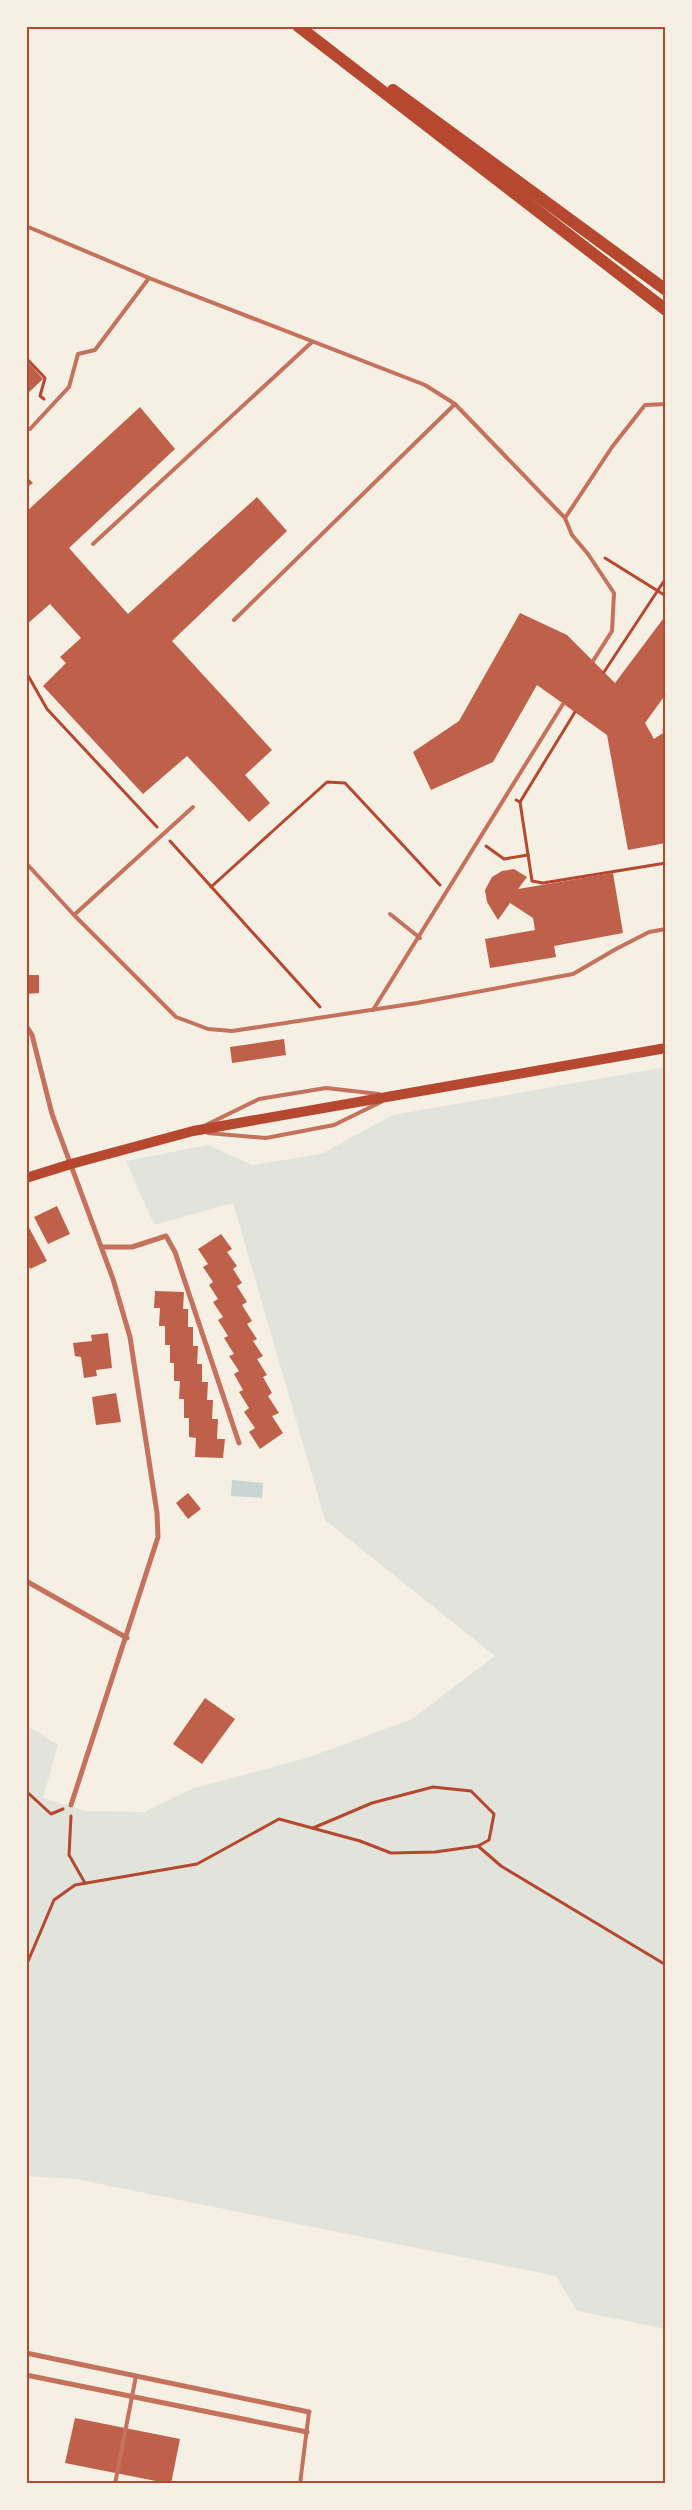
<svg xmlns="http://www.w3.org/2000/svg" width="692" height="2510" font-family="Inter,sans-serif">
  <rect width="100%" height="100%" fill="#f6efe4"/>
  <polygon fill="#e2e4dc" points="666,1067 666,2329 577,2311 556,2276 76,2179 26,2176 26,1725 58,1745 43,1798 86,1811 144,1812 194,1788 307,1758 412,1719 495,1656 325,1520 233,1203 154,1225 126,1161 208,1145 252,1165 321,1154 393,1115"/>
  <polygon fill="#c9d6d2" points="232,1480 263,1483 262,1498 231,1496"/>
  <g fill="#bf614a">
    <polygon points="26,360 43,379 26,395"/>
    <polygon points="140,407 175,449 69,548 128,614 257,497 287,531 172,641 272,750 245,775 270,803 249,822 187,756 143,794 43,686 66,663 60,657 81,638 50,604 26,625 26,512"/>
    <polygon points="26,476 33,483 26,488"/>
    <polygon points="520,613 567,635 615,683 666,615 666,694 645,723 654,739 666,731 666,843 628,850 607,735 537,685 493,762 431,790 413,752 459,721"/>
    <polygon points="514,869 527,877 518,889 613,873 623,933 554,946 556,957 490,968 485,939 535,930 533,918 510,903 498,920 487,902 485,890 492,877 502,871"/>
    <polygon points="26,975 39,975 39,993 26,994"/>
    <polygon points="284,1039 286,1055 232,1063 230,1047"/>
    <polygon points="57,1206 70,1234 48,1244 34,1217"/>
    <polygon points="26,1222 47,1261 30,1269 26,1261"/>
    <polygon points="221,1234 232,1249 227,1252 237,1266 233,1269 242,1283 237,1286 247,1302 242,1305 252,1321 247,1324 257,1339 253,1341 263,1356 257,1359 267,1375 263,1377 272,1393 268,1396 279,1413 272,1416 283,1433 260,1449 249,1432 255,1428 244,1412 249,1408 239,1392 243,1390 234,1374 239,1371 229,1356 234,1354 224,1338 228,1336 218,1320 223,1317 213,1302 218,1299 209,1285 213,1282 203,1267 208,1264 198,1249"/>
    <polygon points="155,1291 184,1292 183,1309 188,1309 188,1327 193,1327 193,1346 198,1346 197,1364 202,1364 202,1382 208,1382 207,1400 213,1400 212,1419 218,1419 217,1439 225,1439 223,1458 195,1457 196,1438 189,1437 189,1418 184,1418 184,1399 179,1399 180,1381 174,1381 174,1363 170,1363 170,1345 165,1345 165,1326 159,1326 160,1308 154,1308"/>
    <polygon points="108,1333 112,1368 96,1370 97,1376 84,1378 81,1357 75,1356 73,1343 92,1341 91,1335"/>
    <polygon points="116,1393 121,1422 96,1425 92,1397"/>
    <polygon points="188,1493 201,1509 188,1519 176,1503"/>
    <polygon points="205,1698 235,1719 202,1764 173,1744"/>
    <polygon points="75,2418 180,2439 171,2484 65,2463"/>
  </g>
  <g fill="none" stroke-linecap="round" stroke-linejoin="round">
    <g stroke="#b5482f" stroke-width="3">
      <polyline points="26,358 45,378 40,396 44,399"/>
      <polyline points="605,558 666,596"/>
      <polyline points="26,672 47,709 157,827"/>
      <polyline points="604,672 666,578"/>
      <polyline points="664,730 666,729"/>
      <polyline points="516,800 520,802 532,881 543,883 666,863"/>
      <polyline points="520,802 575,712"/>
      <polyline points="170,841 320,1007"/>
      <polyline points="486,846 504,859 528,855"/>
      <polyline points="211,887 327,782 345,783 440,885"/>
      <polyline points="26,1791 51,1814 63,1809"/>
      <polyline points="71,1816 69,1855 85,1883"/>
      <polyline points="313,1828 372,1803 433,1787 471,1791 494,1814 489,1840 478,1846"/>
      <polyline points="26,1966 54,1900 75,1885 197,1864 279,1819 360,1841 391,1853 435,1852 478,1846 501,1866 666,1965"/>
    </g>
    <g stroke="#c5725c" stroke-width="4">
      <polyline points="26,226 149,278 425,385 455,404 565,518"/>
      <polyline points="30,429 69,387 78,354 95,350 149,278"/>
      <polyline points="93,544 312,342"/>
      <polyline points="234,620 455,404"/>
      <polyline points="593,661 612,631 614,593 588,554 572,535 565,518 612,447 645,405 666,404"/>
      <polyline points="26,863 74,915 176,1017 208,1029 232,1031 417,1003 573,974 616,949 649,932 666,929"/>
      <polyline points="390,914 420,938"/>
      <polyline points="74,915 193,807"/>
      <polyline points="373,1010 563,704"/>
      <polyline points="206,1125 259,1099 326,1088 379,1094"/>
      <polyline points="208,1133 266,1138 334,1125 381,1102"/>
      <polyline points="115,2484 136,2376"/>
      <polyline points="300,2484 309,2412"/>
    </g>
    <g stroke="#c5725c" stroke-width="5">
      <polyline points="26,1026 32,1035 52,1114 113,1279 130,1337 157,1513 158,1537 71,1805"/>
      <polyline points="102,1247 132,1247 166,1236 175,1252 239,1443"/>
      <polyline points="26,1581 127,1638"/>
      <polyline points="26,2353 309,2412"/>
      <polyline points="26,2375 307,2432"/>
    </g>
    <polyline stroke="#b5482f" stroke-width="10" points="26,1178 71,1164 193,1131 666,1048"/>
    <g stroke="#b5482f" stroke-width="12">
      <polyline points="298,26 666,310"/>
      <polyline points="393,90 666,290"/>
    </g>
  </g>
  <rect width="692" height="2510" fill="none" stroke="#f6efe4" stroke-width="55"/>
  <rect x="28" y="28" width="636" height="2454" fill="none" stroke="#b5482f" stroke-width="2"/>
</svg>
